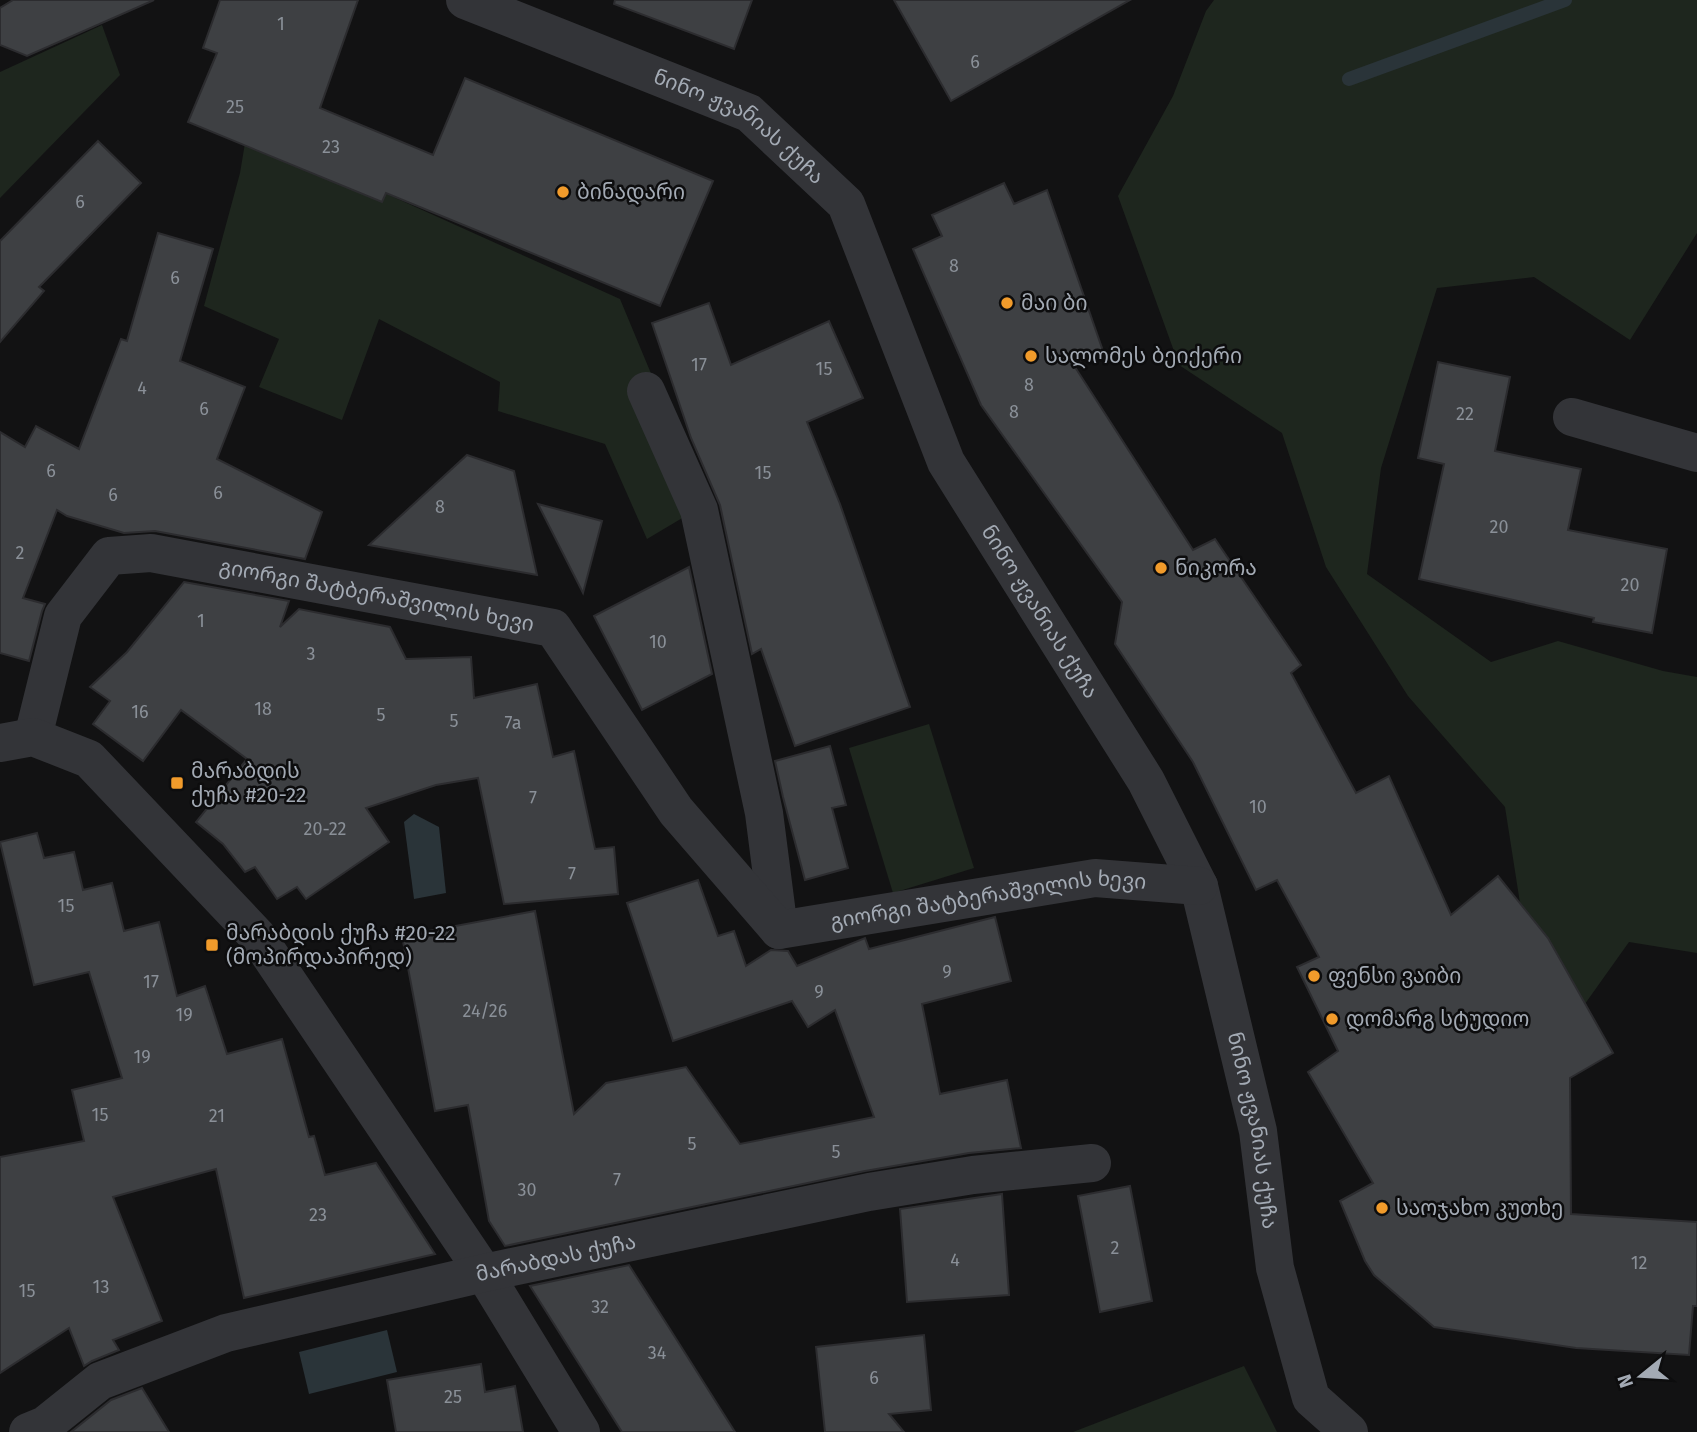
<svg xmlns="http://www.w3.org/2000/svg" width="1697" height="1432" font-family="'Fira Sans','Noto Sans Georgian',sans-serif">
  <rect width="100%" height="100%" fill="#121213"/>
  <g fill="#1e261e">
    <polygon points="1214,0 1697,0 1697,233 1630,340 1534,277 1437,288 1381,468 1367,574 1491,662 1558,641 1663,671 1697,677 1697,953 1629,942 1560,1039 1530,967 1505,807 1408,696 1326,567 1282,433 1179,365 1118,196 1173,96 1206,11"/>
    <polygon points="102,25 120,75 0,198 0,72"/>
    <polygon points="247,131 620,299 720,539 684,517 647,539 605,444 498,411 500,382 379,319 342,420 259,387 279,339 204,306 240,173"/>
    <polygon points="929,724 974,868 893,893 849,748"/>
    <polygon points="1244,1366 1277,1432 1073,1432"/>
  </g>
  <g fill="#2a3439">
    <polygon points="414,814 439,827 446,893 414,899 404,822"/>
    <polygon points="387,1330 397,1372 309,1394 299,1352"/>
  </g>
  <g fill="none" stroke-linecap="round" stroke-linejoin="round">
    <polyline stroke="#2a3439" stroke-width="14" points="1349,79 1565,0"/>
  </g>
  <g fill="#3e4043" stroke="#2c2c2f" stroke-width="2">
    <polygon points="13,0 154,0 27,56 0,45 0,8"/>
    <polygon points="220,0 358,0 320,108 433,155 465,78 713,181 660,306 386,193 382,202 188,122 217,53 203,48"/>
    <polygon points="615,0 752,0 734,49 614,4"/>
    <polygon points="894,0 1130,0 951,101"/>
    <polygon points="98,141 141,183 39,287 44,291 0,342 0,241"/>
    <polygon points="1004,183 1014,204 1047,190 1103,351 1073,364 1193,550 1215,539 1301,665 1291,673 1356,793 1389,776 1451,915 1498,876 1548,938 1613,1053 1570,1078 1571,1214 1697,1222 1697,1306 1693,1306 1689,1355 1576,1348 1434,1327 1374,1275 1365,1261 1340,1201 1373,1183 1308,1072 1338,1051 1297,967 1319,957 1277,880 1256,890 1193,762 1115,644 1122,602 981,405 913,249 942,236 932,215"/>
    <polygon points="158,233 213,249 180,361 245,387 217,459 322,512 305,559 155,531 124,533 67,516 57,510 23,598 45,604 42,611 29,661 0,653 0,432 25,447 36,426 79,449 121,339 127,341"/>
    <polygon points="709,303 731,365 829,321 863,398 807,422 840,504 910,707 795,746 761,649 752,654 720,505 691,438 652,323"/>
    <polygon points="1438,362 1510,377 1495,451 1581,469 1568,530 1667,549 1652,633 1593,622 1594,618 1419,579 1444,464 1418,458"/>
    <polygon points="467,455 514,471 537,575 369,545"/>
    <polygon points="538,504 602,521 583,593"/>
    <polygon points="689,567 712,674 642,710 594,616"/>
    <polygon points="184,582 289,601 280,627 299,609 390,627 406,659 471,657 474,698 537,684 553,757 574,751 595,849 614,847 618,894 504,904 478,778 436,785 366,808 389,842 306,899 297,887 277,899 255,867 245,872 223,844 196,822 247,759 181,710 143,761 93,724 110,701 90,687 127,652"/>
    <polygon points="830,746 846,805 832,808 848,868 805,880 783,797 775,761"/>
    <polygon points="37,833 44,858 74,852 83,890 112,883 124,931 159,922 177,996 205,986 227,1054 282,1039 309,1137 314,1136 325,1175 376,1163 435,1254 244,1298 216,1169 113,1197 162,1321 113,1340 119,1350 92,1361 84,1366 69,1328 0,1373 0,1157 84,1141 72,1090 122,1078 89,972 34,985 0,842"/>
    <polygon points="698,880 718,936 734,931 746,966 771,950 788,951 797,966 865,938 869,949 995,917 1011,981 922,1004 940,1094 1007,1080 1021,1148 969,1153 865,1171 505,1246 489,1221 468,1105 435,1111 402,936 535,911 574,1114 606,1083 686,1067 740,1144 874,1117 835,1010 808,1027 792,1001 673,1041 627,903"/>
    <polygon points="1130,1186 1152,1301 1100,1312 1078,1196"/>
    <polygon points="1002,1194 1009,1295 907,1302 900,1209"/>
    <polygon points="629,1265 668,1326 735,1432 622,1432 530,1286"/>
    <polygon points="924,1335 931,1410 889,1414 904,1432 825,1432 816,1347"/>
    <polygon points="481,1364 485,1392 515,1386 523,1432 396,1432 387,1380"/>
    <polygon points="142,1388 169,1432 71,1432 111,1400"/>
  </g>
  <g fill="none" stroke-linecap="round" stroke-linejoin="round">
    <g stroke="#333438" stroke-width="38">
      <path id="s1" d="M465,0L749,113L846,204L946,462L1146,781L1199,886L1258,1131L1275,1268L1311,1398L1349,1432"/>
      <polyline points="646,391 699,510 764,813 779,930"/>
      <polyline points="1572,417 1697,453"/>
      <path id="s2" d="M33,737L63,616L109,556L151,553L553,628L676,811L779,930L1095,878L1199,886"/>
      <polyline points="0,743 33,737 89,759 257,936 484,1273 581,1432"/>
      <path id="s3" d="M28,1432L45,1425L100,1381L226,1333L484,1273L869,1192L973,1175L1092,1163"/>
    </g>
  </g>
  <g fill="#f19b2b" stroke="#0d0d0e" stroke-width="2.5">
    <circle cx="563" cy="192" r="7"/>
    <circle cx="1007" cy="303" r="7"/>
    <circle cx="1031" cy="356" r="7"/>
    <circle cx="1161" cy="568" r="7"/>
    <rect x="170" y="776" width="14" height="14" rx="3.5"/>
    <rect x="205" y="938" width="14" height="14" rx="3.5"/>
    <circle cx="1314" cy="976" r="7"/>
    <circle cx="1332" cy="1019" r="7"/>
    <circle cx="1382" cy="1208" r="7"/>
  </g>
  <g text-anchor="middle" dominant-baseline="central" stroke-width="5" stroke-linejoin="round" paint-order="stroke">
    <g font-size="18" fill="#8a9098">
      <text x="281" y="24">1</text>
      <text x="975" y="62">6</text>
      <text x="235" y="107">25</text>
      <text x="331" y="147">23</text>
      <text x="80" y="202">6</text>
      <text x="954" y="266">8</text>
      <text x="175" y="278">6</text>
      <text x="699" y="365">17</text>
      <text x="824" y="369">15</text>
      <text x="1029" y="385">8</text>
      <text x="142" y="388">4</text>
      <text x="204" y="409">6</text>
      <text x="1014" y="412">8</text>
      <text x="1465" y="414">22</text>
      <text x="51" y="471">6</text>
      <text x="763" y="473">15</text>
      <text x="218" y="493">6</text>
      <text x="113" y="495">6</text>
      <text x="440" y="507">8</text>
      <text x="1499" y="527">20</text>
      <text x="20" y="553">2</text>
      <text x="1630" y="585">20</text>
      <text x="201" y="621">1</text>
      <text x="658" y="642">10</text>
      <text x="311" y="654">3</text>
      <text x="263" y="709">18</text>
      <text x="140" y="712">16</text>
      <text x="381" y="715">5</text>
      <text x="454" y="721">5</text>
      <text x="513" y="723">7a</text>
      <text x="533" y="798">7</text>
      <text x="1258" y="807">10</text>
      <text x="325" y="829">20-22</text>
      <text x="572" y="874">7</text>
      <text x="66" y="906">15</text>
      <text x="947" y="972">9</text>
      <text x="151" y="982">17</text>
      <text x="819" y="992">9</text>
      <text x="485" y="1011">24/26</text>
      <text x="184" y="1015">19</text>
      <text x="142" y="1057">19</text>
      <text x="100" y="1115">15</text>
      <text x="217" y="1116">21</text>
      <text x="692" y="1144">5</text>
      <text x="836" y="1152">5</text>
      <text x="617" y="1180">7</text>
      <text x="527" y="1190">30</text>
      <text x="318" y="1215">23</text>
      <text x="1115" y="1248">2</text>
      <text x="955" y="1260">4</text>
      <text x="1639" y="1263">12</text>
      <text x="101" y="1287">13</text>
      <text x="27" y="1291">15</text>
      <text x="600" y="1307">32</text>
      <text x="657" y="1353">34</text>
      <text x="874" y="1378">6</text>
      <text x="453" y="1397">25</text>
    </g>
    <g font-size="21" fill="#a3aab4" stroke="#0d0d0e">
      <text stroke="none"><textPath href="#s1" startOffset="304">ნინო ჟვანიას ქუჩა</textPath></text>
      <text stroke="none"><textPath href="#s2" startOffset="472">გიორგი შატბერაშვილის ხევი</textPath></text>
      <text stroke="none"><textPath href="#s1" startOffset="892">ნინო ჟვანიას ქუჩა</textPath></text>
      <text stroke="none"><textPath href="#s2" startOffset="1241">გიორგი შატბერაშვილის ხევი</textPath></text>
      <text stroke="none"><textPath href="#s1" startOffset="1460">ნინო ჟვანიას ქუჩა</textPath></text>
      <text stroke="none"><textPath href="#s3" startOffset="562">მარაბდას ქუჩა</textPath></text>
    </g>
    <g font-size="21" fill="#a3aab4" stroke="#0d0d0e" text-anchor="start">
      <text x="577" y="192">ბინადარი</text>
      <text x="1021" y="303">მაი ბი</text>
      <text x="1045" y="356">სალომეს ბეიქერი</text>
      <text x="1175" y="568">ნიკორა</text>
      <text x="191" y="771">მარაბდის<tspan x="191" dy="24">ქუჩა #20-22</tspan></text>
      <text x="226" y="933">მარაბდის ქუჩა #20-22<tspan x="226" dy="24">(მოპირდაპირედ)</tspan></text>
      <text x="1328" y="976">ფენსი ვაიბი</text>
      <text x="1346" y="1019">დომარგ სტუდიო</text>
      <text x="1396" y="1208">საოჯახო კუთხე</text>
    </g>
  </g>
  <g transform="translate(1641 1376) rotate(252)" stroke="#0d0d0e" stroke-width="5" paint-order="stroke">
  <path d="M0-5L12 26L0 18L-12 26Z" fill="#a3aab4"/>
  <text y="-10" font-size="19" font-weight="bold" text-anchor="middle" fill="#a3aab4">N</text>
  </g>
</svg>
